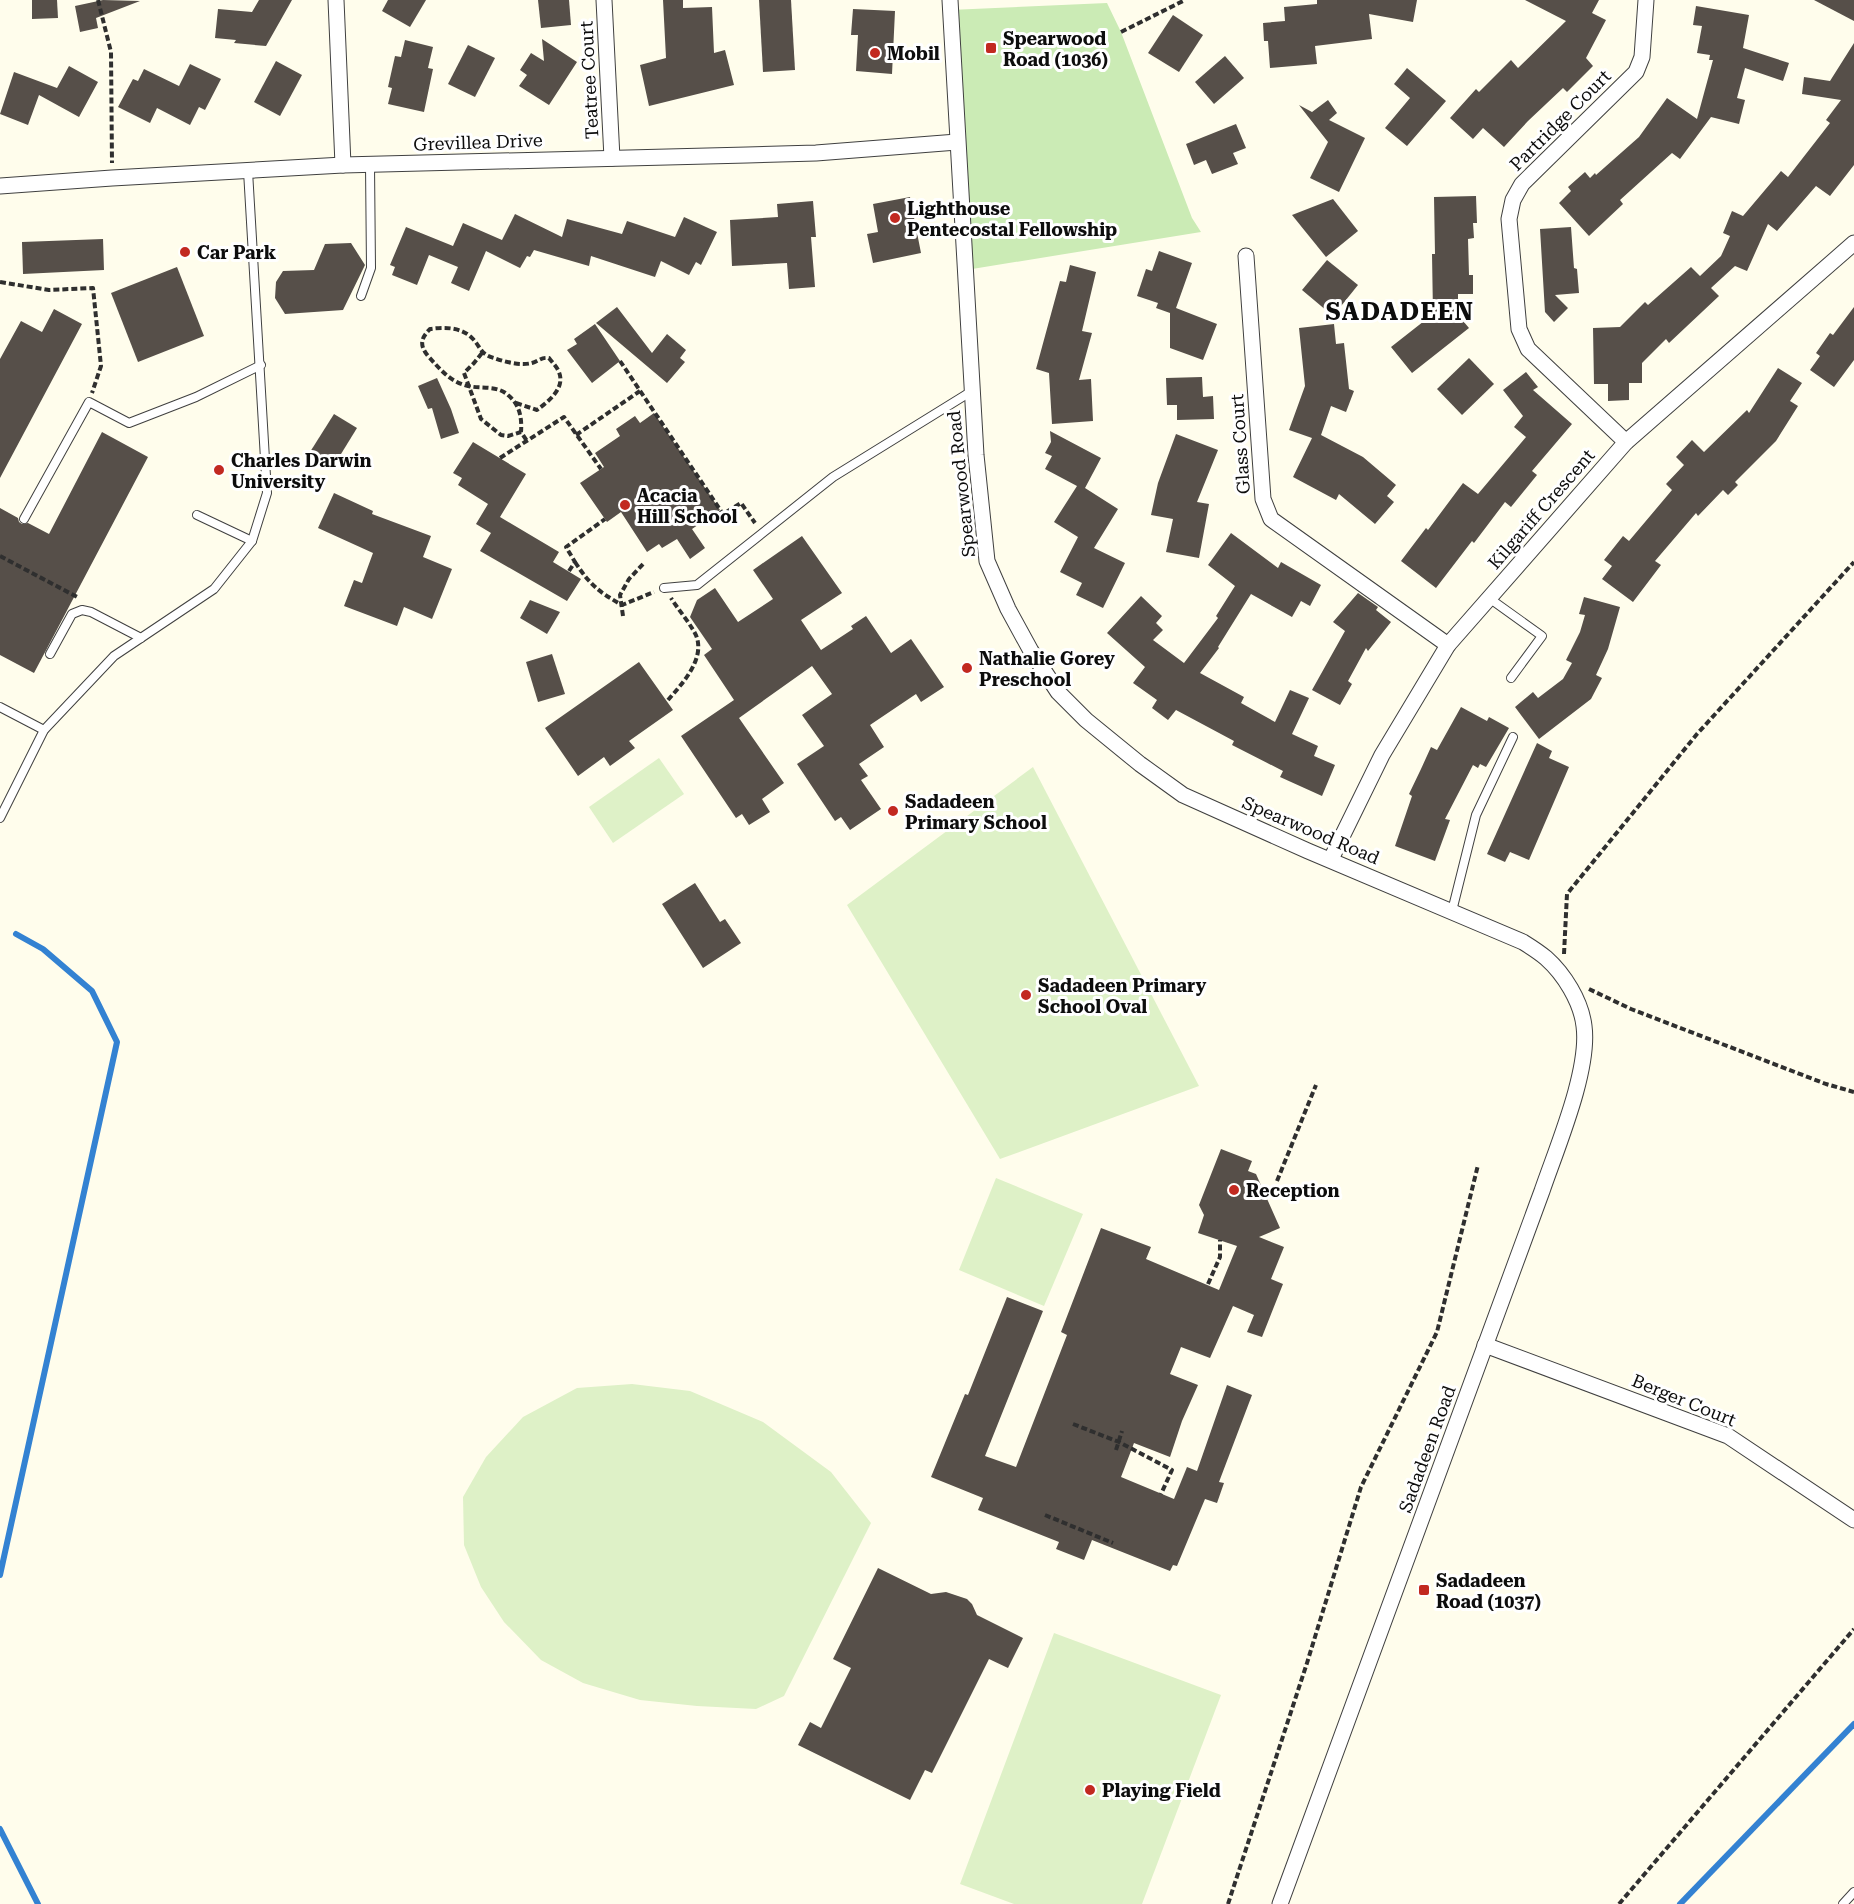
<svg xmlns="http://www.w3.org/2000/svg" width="1854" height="1904" font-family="'Roboto Serif',serif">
  <rect width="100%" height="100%" fill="#fffdec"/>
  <polygon fill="#cbebb5" points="1107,3 1121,32 1192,218 1201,232 966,270 950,10"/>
  <g fill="#def1c7">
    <polygon points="659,758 684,794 613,843 589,807"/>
    <polygon points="1033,767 1199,1086 1000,1159 847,905"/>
    <polygon points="996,1178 1083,1214 1044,1306 959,1270"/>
    <polygon points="632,1384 690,1391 763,1422 831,1472 871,1523 784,1696 756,1709 697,1706 640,1700 583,1683 541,1660 504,1622 481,1587 464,1545 463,1497 486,1457 523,1417 577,1388"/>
    <polygon points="1054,1633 1221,1695 1142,1904 1014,1904 960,1884"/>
  </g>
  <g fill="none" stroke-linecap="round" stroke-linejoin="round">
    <g stroke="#3382d2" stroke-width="6">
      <polyline points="0,1575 117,1042 92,991 43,949 16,934"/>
      <polyline points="0,1829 38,1904"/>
      <polyline points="1680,1904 1854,1724"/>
    </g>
  </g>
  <g fill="#564f49">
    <polygon points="32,0 57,0 58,18 32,19"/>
    <polygon points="103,0 140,1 96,18 98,28 80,32 75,6"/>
    <polygon points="259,0 292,0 266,46 234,43 236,40 215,38 218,9 252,12"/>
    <polygon points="388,0 426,0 410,27 382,11"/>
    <polygon points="538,0 569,0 571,25 541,28"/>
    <polygon points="663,0 683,0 683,8 712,7 714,53 725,50 734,85 649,106 640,65 666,58"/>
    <polygon points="759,0 791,0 795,70 763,72"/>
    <polygon points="1317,0 1417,0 1413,22 1369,14 1372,39 1315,46 1317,64 1270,68 1268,41 1264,41 1263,23 1285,21 1284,7 1317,4"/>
    <polygon points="1525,0 1599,0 1592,13 1606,20 1586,58 1593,66 1567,92 1563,88 1528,121 1504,147 1483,128 1473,139 1450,118 1476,89 1479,92 1511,60 1518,68 1566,21"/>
    <polygon points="1814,0 1854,0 1854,21"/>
    <polygon points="1696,6 1749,15 1743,48 1789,63 1783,81 1745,68 1737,98 1745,100 1739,124 1711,117 1680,159 1672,153 1620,200 1623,204 1589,236 1559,203 1571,191 1568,187 1585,172 1590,178 1595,173 1596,175 1639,137 1667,98 1697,119 1713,60 1709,60 1710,55 1697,53 1702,26 1693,25"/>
    <polygon points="853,9 895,11 892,74 856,71 858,35 851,35"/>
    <polygon points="1173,15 1203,35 1179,72 1148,53"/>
    <polygon points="542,39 577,62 549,105 519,86 527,75 520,70 531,53 544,61"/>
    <polygon points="405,40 433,47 428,68 433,69 424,112 388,104 392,88 388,87 395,56 401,57"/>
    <polygon points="1854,43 1854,165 1830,196 1816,186 1777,231 1768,224 1747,271 1735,266 1711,288 1719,296 1669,343 1666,339 1642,363 1642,383 1629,383 1629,400 1608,401 1608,384 1594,384 1593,328 1620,327 1645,302 1648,305 1691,267 1700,276 1721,256 1730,236 1723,233 1732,211 1743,216 1781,171 1788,177 1830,123 1826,120 1841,100 1802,94 1804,77 1830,81"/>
    <polygon points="468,45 495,58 475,97 448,84"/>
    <polygon points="1225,56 1244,78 1214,104 1195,82"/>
    <polygon points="276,61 302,75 280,116 254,102"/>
    <polygon points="190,64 221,79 205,110 199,107 190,125 157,108 150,123 118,107 133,79 138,81 144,69 179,86"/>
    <polygon points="69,66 98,82 79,117 39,95 28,125 0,114 14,72 57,88"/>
    <polygon points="1407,68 1446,101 1407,146 1385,128 1410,98 1394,84"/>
    <polygon points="1328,100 1337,113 1329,120 1365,138 1339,192 1310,178 1328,142 1299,105 1312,112"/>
    <polygon points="1236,124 1246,148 1233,153 1238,164 1212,174 1206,160 1194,165 1186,144"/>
    <polygon points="1476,196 1477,223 1473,223 1474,238 1468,239 1469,275 1473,275 1473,294 1458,294 1458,315 1469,328 1412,373 1391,347 1433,314 1432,254 1435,254 1434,197"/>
    <polygon points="910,197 921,253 873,263 867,234 878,232 873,204"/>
    <polygon points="1333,199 1358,231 1326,257 1292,215"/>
    <polygon points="813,201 816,237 811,237 815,287 789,289 787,263 732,266 730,220 778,217 777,204"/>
    <polygon points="515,214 562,237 567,219 622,234 627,221 675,237 684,217 717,232 701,265 696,262 689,275 661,261 655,277 591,256 589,266 534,250 530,257 527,256 520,268 486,251 469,291 451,283 458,267 429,255 417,285 392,275 395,267 390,265 406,227 453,246 463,223 502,240"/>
    <polygon points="1571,227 1574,268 1577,269 1579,293 1555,295 1568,308 1554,322 1545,312 1540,229"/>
    <polygon points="103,239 104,270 23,274 22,242"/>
    <polygon points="351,243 365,265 343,310 285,314 275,298 276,282 283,271 314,270 325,244"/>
    <polygon points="1159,251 1192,263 1176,308 1217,324 1203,360 1170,348 1170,313 1156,308 1158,303 1137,296 1146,269 1152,271"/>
    <polygon points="1327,260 1358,285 1333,316 1302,290"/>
    <polygon points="1070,265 1096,272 1082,331 1092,333 1079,380 1091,379 1093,421 1052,424 1049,373 1036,369 1060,281 1066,282"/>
    <polygon points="177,267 204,336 138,362 111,293"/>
    <polygon points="617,307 652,353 667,334 686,350 680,358 685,362 667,383 596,323"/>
    <polygon points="1854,307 1854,360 1834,387 1810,370 1820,356 1816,353 1830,333 1833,335"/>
    <polygon points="54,309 82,324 0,478 0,359 21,321 42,332"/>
    <polygon points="595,324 620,361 592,383 567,350 577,344 574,339"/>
    <polygon points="1334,324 1336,344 1344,343 1349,389 1354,391 1346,412 1331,406 1321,435 1363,457 1396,485 1387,496 1394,502 1375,524 1339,494 1336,500 1293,477 1312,438 1289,430 1305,386 1299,328"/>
    <polygon points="1469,358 1494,384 1462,415 1437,389"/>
    <polygon points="1778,368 1802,383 1790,401 1798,406 1776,441 1735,482 1738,485 1728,495 1723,490 1698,516 1696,513 1655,561 1661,565 1633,602 1602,579 1612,566 1604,560 1623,536 1629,541 1672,490 1666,484 1684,465 1676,457 1692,440 1704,452 1747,410 1749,413"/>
    <polygon points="1526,372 1538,387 1533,390 1572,424 1532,471 1537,475 1511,507 1505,502 1474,543 1472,541 1436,588 1401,561 1426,528 1428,530 1463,483 1478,494 1526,437 1514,427 1523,416 1503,390"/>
    <polygon points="1202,377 1203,397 1213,396 1214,419 1177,420 1177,405 1167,405 1166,378"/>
    <polygon points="437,378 451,409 459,433 441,439 432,408 428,409 418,386"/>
    <polygon points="654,413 720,510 692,529 705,548 690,559 677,539 662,548 659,544 647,552 621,512 607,522 580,483 604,467 595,453 620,436 616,429 635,416 640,423"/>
    <polygon points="334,414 357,428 333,467 310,452"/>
    <polygon points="1050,431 1101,458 1085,488 1118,509 1094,548 1125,563 1103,608 1076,595 1082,583 1060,572 1078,537 1054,522 1077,486 1045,469 1052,456 1045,453 1051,442"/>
    <polygon points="102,432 148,457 34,673 0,655 0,508 18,518 19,522 22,524 28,523 49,534"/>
    <polygon points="1176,434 1218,450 1197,502 1209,504 1199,558 1166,552 1173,519 1151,515 1158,483"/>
    <polygon points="473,442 526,474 500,517 559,552 553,562 581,579 567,601 480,551 491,533 476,524 488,504 458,485 462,478 453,473"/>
    <polygon points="334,493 373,511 372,514 431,536 423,557 452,569 432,619 404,607 397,626 344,606 354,580 362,583 373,553 318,528"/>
    <polygon points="1231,533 1278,568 1281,562 1321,585 1310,606 1301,601 1292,617 1251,594 1218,647 1219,648 1200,673 1244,697 1241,703 1275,722 1290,690 1309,698 1292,734 1318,746 1314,756 1335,765 1322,796 1280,777 1283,771 1232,745 1234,741 1176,710 1168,720 1152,708 1157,700 1133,683 1145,667 1107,633 1141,596 1162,616 1156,623 1163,630 1153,640 1184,663 1218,618 1216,616 1235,586 1208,565"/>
    <polygon points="802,536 842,593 801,620 821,650 853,629 851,626 866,616 891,653 911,639 944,687 921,702 916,694 870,725 884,747 859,764 868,776 861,780 881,809 850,830 841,817 835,821 797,764 824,746 802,715 832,694 812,666 739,718 784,783 762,799 770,812 749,825 742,814 736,818 681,736 734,700 704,655 712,649 690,617 697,600 715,588 738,622 773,599 753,570"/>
    <polygon points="1358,593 1378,607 1376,610 1391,622 1368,651 1366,648 1348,681 1352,684 1340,705 1312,690 1345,631 1333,622"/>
    <polygon points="1584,597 1620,607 1608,649 1596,675 1602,678 1591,699 1539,739 1515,707 1533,692 1538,698 1563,679 1572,663 1566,660 1580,632 1585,615 1579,614"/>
    <polygon points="530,600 560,612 547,634 520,618"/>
    <polygon points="552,654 565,694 538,702 526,662"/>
    <polygon points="639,662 673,710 629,741 635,748 610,766 604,757 578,776 545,728"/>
    <polygon points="1461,707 1487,721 1489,717 1509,728 1486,767 1480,764 1478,768 1473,765 1445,819 1450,820 1435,861 1395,846 1412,796 1409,794 1421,769 1431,747 1437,750"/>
    <polygon points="1537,743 1552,751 1549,758 1569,767 1529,860 1510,852 1505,862 1487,854"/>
    <polygon points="695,883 720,922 725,919 741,943 703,968 662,904"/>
    <polygon points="1221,1149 1252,1161 1248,1171 1256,1174 1280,1228 1259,1237 1284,1247 1271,1279 1283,1284 1262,1337 1247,1332 1254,1315 1233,1306 1210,1358 1181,1347 1170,1374 1198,1385 1182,1421 1170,1457 1134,1443 1121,1477 1174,1499 1187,1467 1197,1471 1227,1385 1252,1395 1219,1482 1224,1483 1217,1503 1205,1499 1177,1566 1173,1565 1170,1571 1092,1540 1084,1560 1056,1549 1059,1542 978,1510 983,1498 931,1477 965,1394 968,1395 1007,1297 1043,1311 985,1456 1016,1467 1067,1335 1061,1332 1101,1228 1151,1247 1146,1259 1219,1290 1237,1246 1198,1233 1204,1215 1199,1205"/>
    <polygon points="878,1568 931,1594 946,1592 967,1599 972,1604 977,1615 1023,1638 1008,1668 989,1659 932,1773 925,1770 910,1800 798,1745 810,1722 821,1728 851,1668 833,1659"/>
  </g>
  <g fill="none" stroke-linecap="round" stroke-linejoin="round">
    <defs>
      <g id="lane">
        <polyline points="361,296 371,268 370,165"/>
        <polyline points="197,515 252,541"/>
        <polyline points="24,519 89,402 129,423 196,397 261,365"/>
        <polyline points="664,588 697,585 833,477 972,391"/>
        <polyline points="1489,598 1542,636 1511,678"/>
        <polyline points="50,654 72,614 82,610 91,612 141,638"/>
        <polyline points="0,707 44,730"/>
        <polyline points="0,818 44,730 114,656 214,589 252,541 267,493 248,171"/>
        <polyline points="1452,911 1476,815 1513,737"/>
        <polyline points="1843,1904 1854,1892"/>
      </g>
      <g id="street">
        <polyline points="336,0 343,165"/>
        <polyline points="604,0 612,158"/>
        <path d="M950,0L976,455L987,561L1008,609L1031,651L1058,692L1086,720L1140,764L1183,795L1308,851L1523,942C1531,947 1539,952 1546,958C1564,974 1581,1001 1584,1026C1590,1070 1557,1147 1542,1191L1280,1904"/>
        <polyline points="0,186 112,178 343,165 747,155 816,153 957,142"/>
        <polyline points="1246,256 1263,499 1271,519 1448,645"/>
        <polyline points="1626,442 1528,349 1519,329 1509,219 1513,200 1522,184 1636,72 1642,57 1646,0"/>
        <polyline points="1331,859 1382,755 1448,645 1626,442 1854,243"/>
        <polyline points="1485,1345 1728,1436 1854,1520"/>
      </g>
    </defs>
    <use href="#lane" stroke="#404040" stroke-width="10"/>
    <use href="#street" stroke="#404040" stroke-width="17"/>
    <g stroke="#2f2f2f" stroke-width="4" stroke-dasharray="6 3" stroke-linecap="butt">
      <polyline points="98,0 111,52 112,163"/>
      <polyline points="1121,32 1185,0"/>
      <polyline points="0,282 49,290 93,288 101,366 92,393"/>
      <polyline points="482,353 474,363 464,373 481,419 501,435 508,436 521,432 527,441"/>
      <polyline points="620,361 723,514 741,503 755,523"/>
      <path d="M516,403L537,410C549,401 567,387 558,370C556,366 552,362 549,358C541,357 539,361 532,363C521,366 505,362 494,358C479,354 481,346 471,337C460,327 444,327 430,329C421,338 419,345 428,356C440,369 450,382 468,386C481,389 497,385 508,395C520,405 522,418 521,432"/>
      <polyline points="576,435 640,391"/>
      <polyline points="500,458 564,417 601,469"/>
      <polyline points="0,556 79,598"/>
      <path d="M575,562C590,585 599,592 622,605L654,592"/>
      <polyline points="569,571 575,562 566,547 605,519"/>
      <polyline points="623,616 620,595 629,579 645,562"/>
      <path d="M668,700C681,685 704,661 697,638C694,628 677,608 671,598"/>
      <polyline points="1564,954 1567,894 1697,734 1854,562"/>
      <polyline points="1589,989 1631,1009 1826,1084 1854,1092"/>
      <polyline points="1277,1181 1316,1085"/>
      <polyline points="1208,1284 1220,1257 1220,1240"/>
      <polyline points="1073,1424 1119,1442 1172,1470 1161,1494"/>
      <polyline points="1116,1450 1122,1431"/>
      <polyline points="1045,1515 1113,1543"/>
      <polyline points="1228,1904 1307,1663 1361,1487 1437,1332 1478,1165"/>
      <polyline points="1619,1904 1854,1629"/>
    </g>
    <use href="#lane" stroke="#fff" stroke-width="8"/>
    <use href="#street" stroke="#fff" stroke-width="15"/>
  </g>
  <g fill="#c22920" stroke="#fff" stroke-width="2">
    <rect x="985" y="42" width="12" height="12" rx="3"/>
    <circle cx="875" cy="53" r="6"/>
    <circle cx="895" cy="218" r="6"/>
    <circle cx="185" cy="252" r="6"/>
    <circle cx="219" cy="470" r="6"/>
    <circle cx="625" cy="505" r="6"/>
    <circle cx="967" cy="668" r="6"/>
    <circle cx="893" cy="811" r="6"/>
    <circle cx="1026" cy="995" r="6"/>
    <circle cx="1234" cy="1190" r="6"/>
    <rect x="1418" y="1584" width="12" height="12" rx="3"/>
    <circle cx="1090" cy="1790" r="6"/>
  </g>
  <g text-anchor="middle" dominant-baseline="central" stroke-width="6" stroke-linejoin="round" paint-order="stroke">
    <g font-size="18" font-weight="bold" fill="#0d0d0d" stroke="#fff" text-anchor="start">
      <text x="1003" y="38">Spearwood<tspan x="1003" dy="21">Road (1036)</tspan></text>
      <text x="887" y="53">Mobil</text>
      <text x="907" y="208">Lighthouse<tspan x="907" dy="21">Pentecostal Fellowship</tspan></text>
      <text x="197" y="252">Car Park</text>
      <text x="231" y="460">Charles Darwin<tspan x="231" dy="21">University</tspan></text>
      <text x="637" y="495">Acacia<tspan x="637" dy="21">Hill School</tspan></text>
      <text x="979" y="658">Nathalie Gorey<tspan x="979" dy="21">Preschool</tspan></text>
      <text x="905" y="801">Sadadeen<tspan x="905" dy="21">Primary School</tspan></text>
      <text x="1038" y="985">Sadadeen Primary<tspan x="1038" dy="21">School Oval</tspan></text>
      <text x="1246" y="1190">Reception</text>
      <text x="1436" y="1580">Sadadeen<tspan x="1436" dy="21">Road (1037)</tspan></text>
      <text x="1102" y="1790">Playing Field</text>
    </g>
    <g font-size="18" fill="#0d0d0d" stroke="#fff">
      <text transform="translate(589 80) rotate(-93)">Teatree Court</text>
      <text transform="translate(1560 120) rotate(-45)">Partridge Court</text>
      <text transform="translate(478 142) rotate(-2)">Grevillea Drive</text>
      <text transform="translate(1240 444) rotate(-94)">Glass Court</text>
      <text transform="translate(961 484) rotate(-96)">Spearwood Road</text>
      <text transform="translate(1541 509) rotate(-49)">Kilgariff Crescent</text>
      <text transform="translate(1311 830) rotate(23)">Spearwood Road</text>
      <text transform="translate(1684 1400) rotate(22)">Berger Court</text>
      <text transform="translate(1427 1449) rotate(-70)">Sadadeen Road</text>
    </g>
    <g font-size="24" font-weight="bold" letter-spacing="1.5" fill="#0d0d0d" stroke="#fff">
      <text x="1400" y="312">SADADEEN</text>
    </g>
  </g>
</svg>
